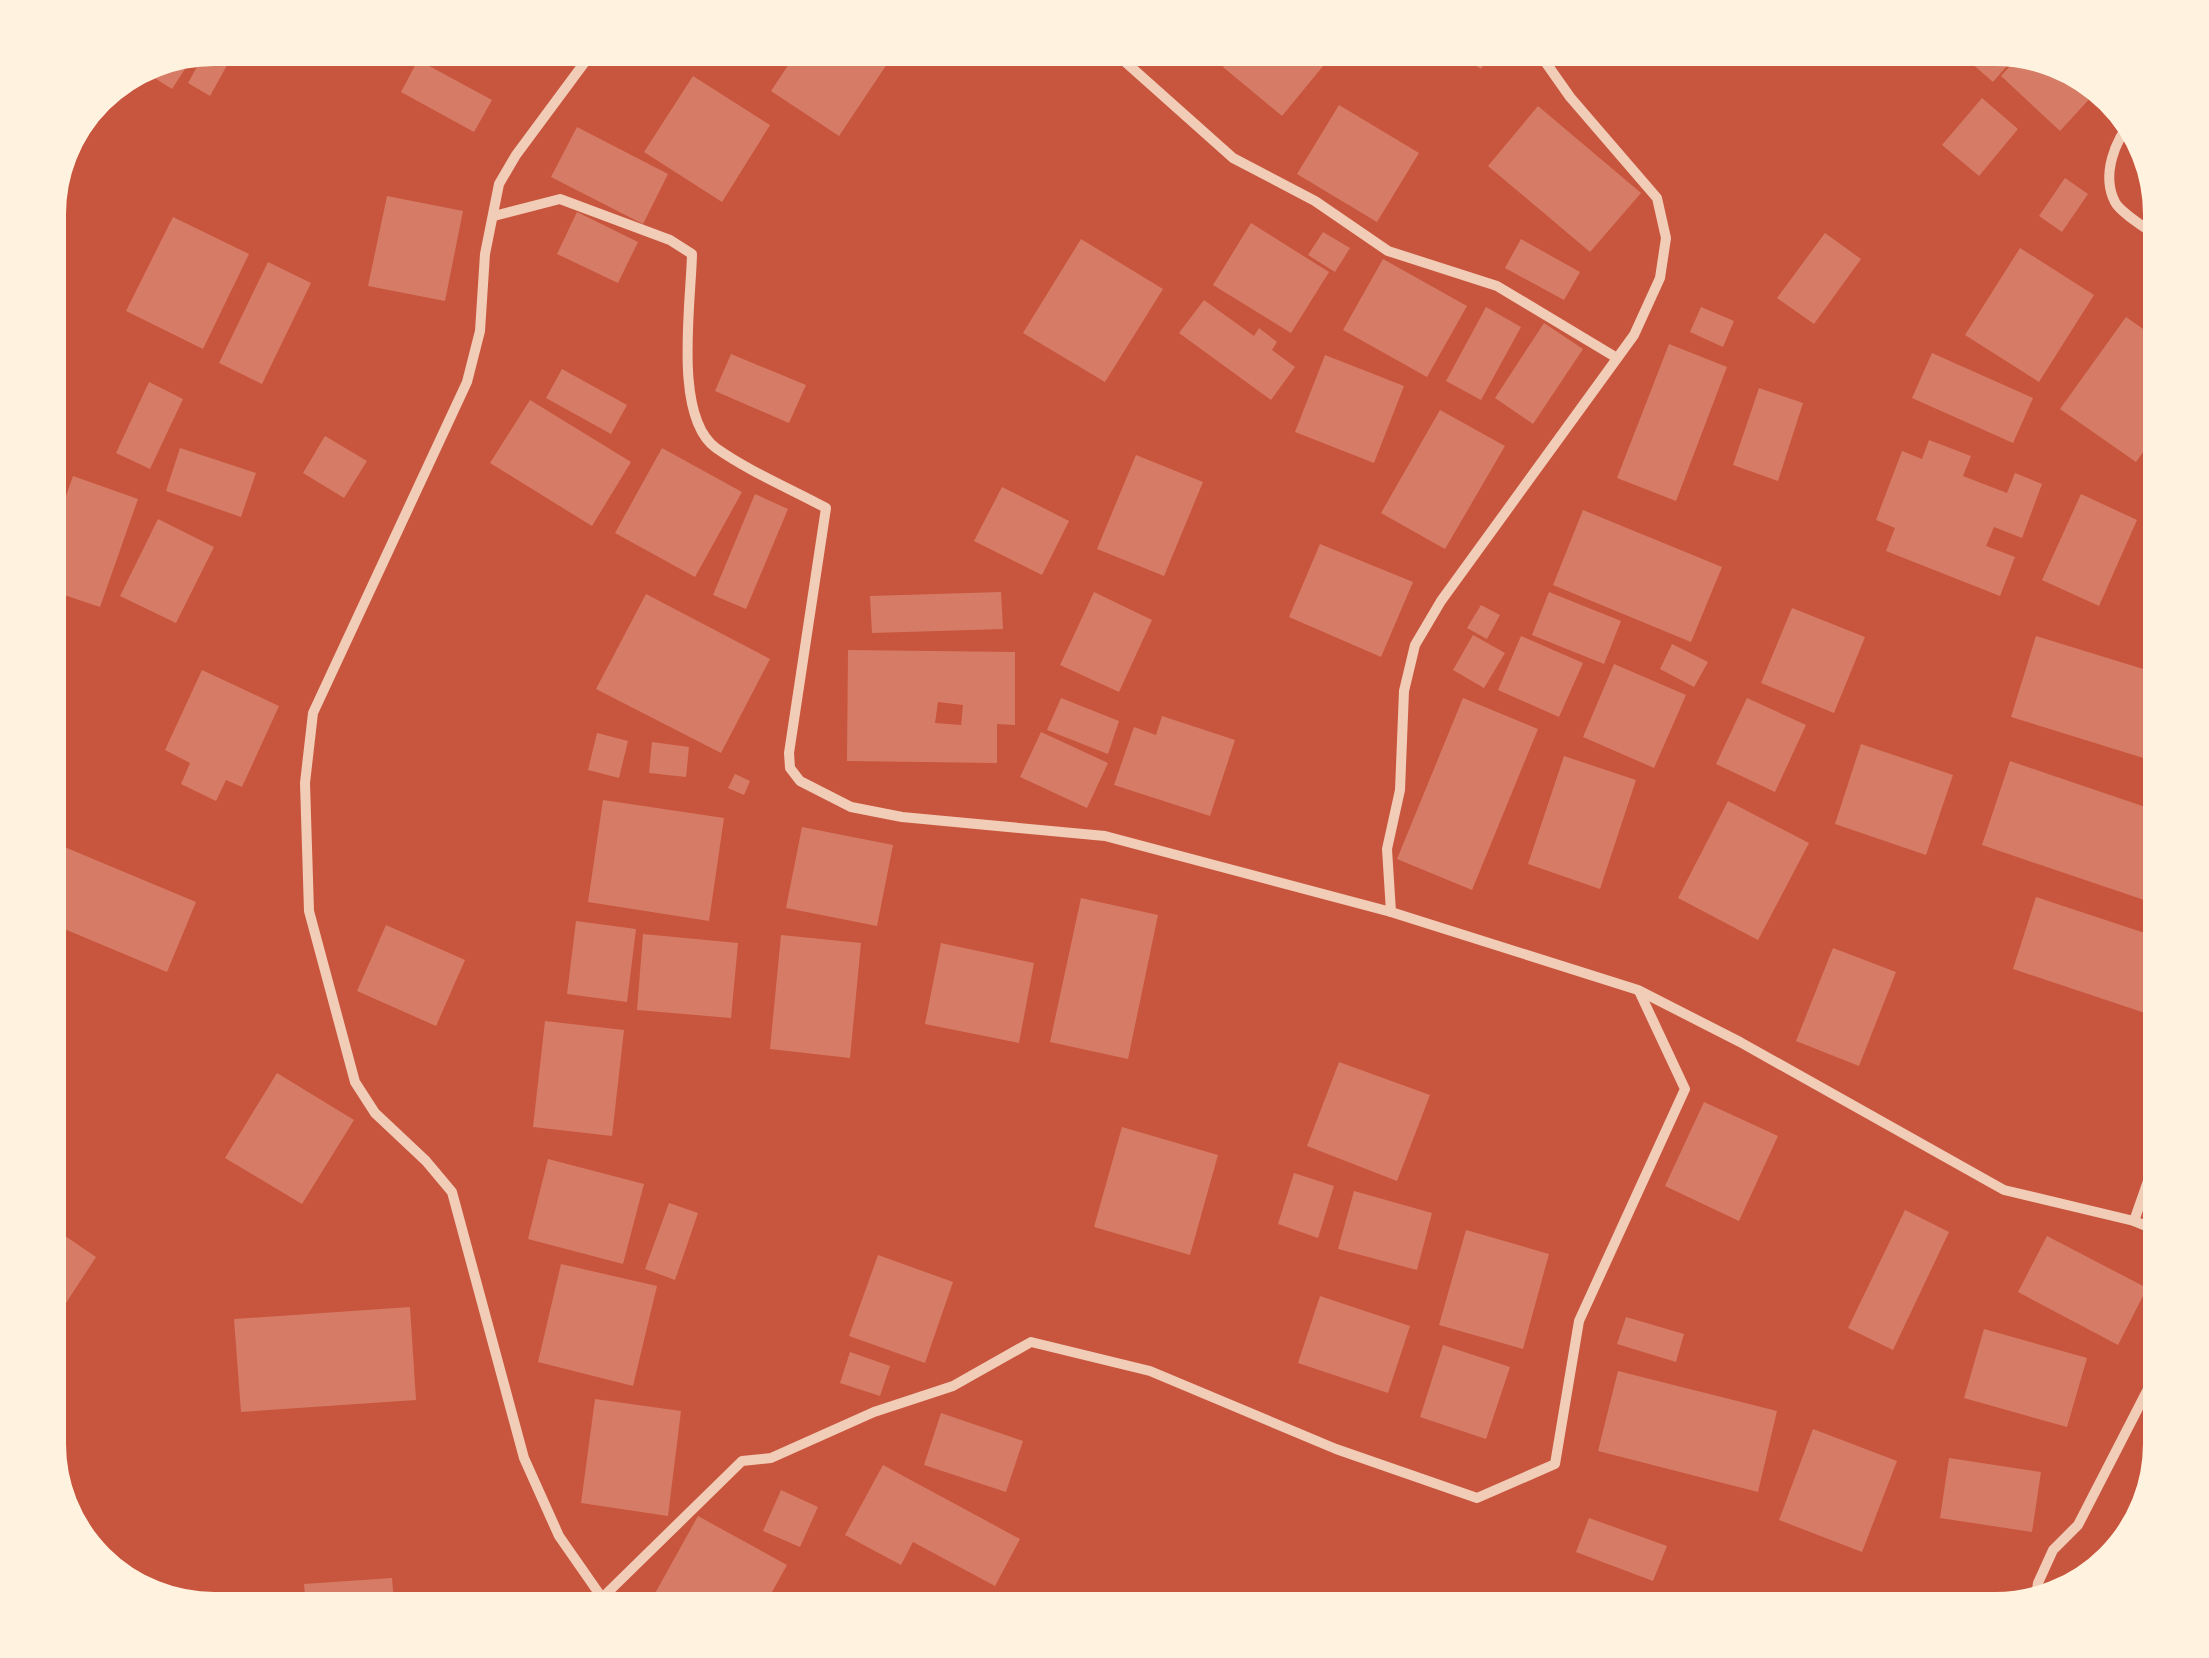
<svg xmlns="http://www.w3.org/2000/svg" width="2209" height="1658" font-family="'Asap Condensed',sans-serif">
  <rect width="100%" height="100%" fill="#c8553d"/>
  <g fill="#d67c66" fill-rule="evenodd">
    <polygon points="803,43 881,43 895,52 839,136 771,91"/>
    <polygon points="1243,43 1342,43 1282,116 1223,67"/>
    <polygon points="1440,43 1498,43 1481,69"/>
    <polygon points="1987,43 1992,43 2012,60 1993,82 1970,62"/>
    <polygon points="209,45 231,58 210,96 188,83"/>
    <polygon points="198,49 172,89 142,70 171,59"/>
    <polygon points="2023,52 2100,78 2104,83 2060,131 2001,76"/>
    <polygon points="418,60 492,100 474,132 401,92"/>
    <polygon points="693,76 770,125 722,202 644,152"/>
    <polygon points="1982,98 2018,129 1979,176 1942,145"/>
    <polygon points="1339,105 1419,153 1377,222 1297,174"/>
    <polygon points="1538,106 1641,193 1590,252 1488,166"/>
    <polygon points="577,127 668,174 643,224 551,177"/>
    <polygon points="2065,178 2088,194 2062,232 2039,216"/>
    <polygon points="387,196 463,211 445,301 368,286"/>
    <polygon points="577,212 638,242 618,283 557,254"/>
    <polygon points="173,217 249,254 203,349 126,311"/>
    <polygon points="1251,223 1329,272 1291,333 1213,285"/>
    <polygon points="1323,232 1350,248 1335,272 1308,255"/>
    <polygon points="1825,233 1861,259 1814,324 1777,298"/>
    <polygon points="1081,239 1163,289 1105,382 1023,333"/>
    <polygon points="1521,239 1580,272 1564,300 1505,268"/>
    <polygon points="2020,248 2094,295 2039,382 1965,335"/>
    <polygon points="1383,259 1467,306 1427,377 1343,330"/>
    <polygon points="268,262 311,283 262,384 219,363"/>
    <polygon points="1204,300 1254,336 1259,328 1277,342 1272,350 1295,367 1271,400 1179,333"/>
    <polygon points="1486,307 1521,327 1481,400 1446,381"/>
    <polygon points="1701,307 1734,321 1723,347 1690,332"/>
    <polygon points="2126,317 2166,345 2166,420 2136,462 2060,409"/>
    <polygon points="1544,323 1583,349 1533,424 1495,398"/>
    <polygon points="1669,344 1727,367 1676,501 1617,478"/>
    <polygon points="43,352 59,360 43,392"/>
    <polygon points="1932,353 2033,398 2013,443 1912,398"/>
    <polygon points="731,354 806,385 789,423 715,391"/>
    <polygon points="1325,355 1404,386 1374,463 1295,432"/>
    <polygon points="562,369 627,405 611,434 546,398"/>
    <polygon points="149,382 183,399 150,469 116,453"/>
    <polygon points="1759,388 1803,403 1778,481 1733,465"/>
    <polygon points="530,400 631,462 592,526 490,463"/>
    <polygon points="1440,410 1505,446 1445,549 1381,513"/>
    <polygon points="325,436 367,461 344,498 303,473"/>
    <polygon points="1929,440 1971,456 1963,476 2007,493 2015,473 2042,484 2022,538 1994,527 1986,546 2015,557 2000,596 1886,551 1895,528 1876,520 1902,451 1922,459"/>
    <polygon points="180,448 256,473 241,517 166,491"/>
    <polygon points="662,448 742,492 695,577 615,533"/>
    <polygon points="1136,455 1203,482 1164,576 1097,549"/>
    <polygon points="73,476 138,499 100,607 43,588 43,563"/>
    <polygon points="1002,487 1069,521 1042,575 974,541"/>
    <polygon points="755,494 788,509 746,609 713,595"/>
    <polygon points="2081,494 2137,520 2099,606 2042,580"/>
    <polygon points="1583,510 1722,567 1691,642 1553,585"/>
    <polygon points="158,519 214,547 176,623 120,596"/>
    <polygon points="1320,544 1413,582 1381,657 1289,617"/>
    <polygon points="1001,592 1003,629 872,633 870,596"/>
    <polygon points="1094,592 1152,620 1119,692 1060,665"/>
    <polygon points="1549,592 1621,621 1604,664 1532,635"/>
    <polygon points="646,594 770,659 721,753 596,689"/>
    <polygon points="1481,605 1500,615 1487,639 1467,628"/>
    <polygon points="1792,608 1865,637 1834,713 1761,683"/>
    <polygon points="1473,635 1505,653 1484,688 1453,670"/>
    <polygon points="1521,636 1583,663 1559,717 1498,690"/>
    <polygon points="2036,636 2166,676 2166,765 2011,717"/>
    <polygon points="1672,644 1708,662 1694,687 1660,669"/>
    <path d="M848,650L1015,652V725L997,724V763L847,761ZM938,702L963,705L961,725L935,723Z"/>
    <polygon points="1614,664 1686,695 1654,768 1583,737"/>
    <polygon points="202,670 279,706 242,787 226,780 216,801 181,784 190,763 165,750"/>
    <polygon points="1061,698 1119,721 1108,754 1047,730"/>
    <polygon points="1463,698 1538,729 1472,890 1397,859"/>
    <polygon points="1747,698 1806,725 1775,792 1716,764"/>
    <polygon points="1162,716 1235,740 1210,816 1114,785 1134,727 1156,735"/>
    <polygon points="1041,732 1108,763 1087,808 1020,777"/>
    <polygon points="597,733 628,741 619,778 588,770"/>
    <polygon points="652,742 689,747 686,777 649,773"/>
    <polygon points="1861,744 1953,775 1926,855 1835,824"/>
    <polygon points="1564,756 1636,780 1600,889 1528,864"/>
    <polygon points="2010,761 2166,814 2166,862 2153,903 1982,845"/>
    <polygon points="735,774 750,781 744,795 728,788"/>
    <polygon points="603,800 724,818 709,921 588,902"/>
    <polygon points="1728,801 1809,843 1758,940 1678,898"/>
    <polygon points="802,827 893,845 877,926 786,908"/>
    <polygon points="43,838 196,902 167,972 43,920"/>
    <polygon points="2036,897 2166,940 2145,1013 2013,969"/>
    <polygon points="1081,898 1158,915 1128,1059 1050,1042"/>
    <polygon points="576,921 636,929 627,1002 567,994"/>
    <polygon points="386,925 465,960 436,1026 357,991"/>
    <polygon points="643,934 738,943 731,1018 637,1010"/>
    <polygon points="781,935 861,943 850,1058 770,1049"/>
    <polygon points="941,943 1034,963 1019,1043 925,1024"/>
    <polygon points="1833,948 1896,972 1859,1066 1796,1041"/>
    <polygon points="545,1021 624,1030 612,1136 533,1127"/>
    <polygon points="1339,1062 1430,1095 1397,1181 1307,1146"/>
    <polygon points="277,1073 354,1120 302,1204 225,1158"/>
    <polygon points="1704,1102 1778,1136 1739,1221 1665,1186"/>
    <polygon points="1122,1127 1218,1155 1190,1255 1094,1227"/>
    <polygon points="548,1159 644,1184 623,1264 528,1239"/>
    <polygon points="1294,1173 1334,1186 1318,1238 1278,1224"/>
    <polygon points="1354,1191 1432,1213 1417,1270 1338,1249"/>
    <polygon points="669,1203 698,1213 675,1280 645,1269"/>
    <polygon points="1905,1210 1949,1232 1893,1350 1848,1328"/>
    <polygon points="43,1221 96,1257 49,1329 43,1325"/>
    <polygon points="1466,1230 1549,1254 1523,1349 1439,1325"/>
    <polygon points="2047,1236 2147,1288 2118,1345 2018,1292"/>
    <polygon points="878,1255 953,1282 925,1363 849,1336"/>
    <polygon points="561,1264 657,1286 633,1386 538,1362"/>
    <polygon points="1320,1296 1410,1326 1388,1393 1298,1363"/>
    <polygon points="410,1307 416,1400 241,1412 234,1319"/>
    <polygon points="1626,1317 1684,1334 1676,1362 1617,1344"/>
    <polygon points="1984,1329 2087,1358 2067,1427 1964,1398"/>
    <polygon points="1443,1345 1510,1367 1486,1439 1420,1417"/>
    <polygon points="850,1352 890,1366 880,1396 840,1383"/>
    <polygon points="1618,1371 1777,1411 1758,1492 1598,1451"/>
    <polygon points="595,1399 681,1411 668,1516 581,1503"/>
    <polygon points="941,1413 1023,1441 1006,1492 924,1465"/>
    <polygon points="1813,1429 1897,1461 1862,1552 1779,1520"/>
    <polygon points="1949,1458 2041,1472 2032,1532 1940,1518"/>
    <polygon points="883,1465 1020,1539 995,1586 913,1542 901,1565 845,1535"/>
    <polygon points="781,1490 818,1507 800,1547 763,1531"/>
    <polygon points="698,1516 787,1565 759,1615 643,1615"/>
    <polygon points="1589,1518 1667,1546 1653,1581 1576,1552"/>
    <polygon points="392,1578 395,1615 307,1615 304,1584"/>
  </g>
  <g fill="none" stroke-linecap="round" stroke-linejoin="round">
    <g stroke="#f1ccb7" stroke-width="10">
      <polyline points="599,43 516,155 499,184 485,254 480,331 467,382 313,713 305,783 309,911 355,1082 375,1113 426,1161 452,1192 524,1458 559,1536 614,1615"/>
      <polyline points="1104,43 1233,158 1315,201 1388,251 1497,286 1617,358"/>
      <path d="M2133,119C2115,140 2101,175 2115,202C2121,214 2154,233 2166,242"/>
      <path d="M494,216L560,199L670,240L692,254C691,304 673,417 716,448C750,472 791,489 826,508L789,753L790,768L800,781L851,807L902,817L1105,836L1391,912L1638,990L1740,1042L2004,1190L2134,1221L2166,1234"/>
      <polyline points="1391,912 1387,849 1400,790 1404,691 1415,645 1441,601 1634,335 1660,278 1666,238 1657,198 1570,97 1532,43"/>
      <polyline points="2134,1221 2166,1130"/>
      <polyline points="602,1598 742,1461 771,1458 874,1412 953,1386 1031,1342 1150,1371 1336,1449 1477,1498 1555,1464 1579,1321 1685,1089 1639,991"/>
      <polyline points="2034,1607 2038,1583 2053,1550 2078,1525 2149,1387 2166,1345"/>
    </g>
  </g>
  <path d="M0 0H2209V1658H0ZM214 60H1995A154 154 0 0 1 2149 214V1444A154 154 0 0 1 1995 1598H214A154 154 0 0 1 60 1444V214A154 154 0 0 1 214 60Z" fill="#fff3e0" fill-rule="evenodd"/>
  <path fill="none" stroke="#fff3e0" stroke-width="12" d="M214 60H1995A154 154 0 0 1 2149 214V1444A154 154 0 0 1 1995 1598H214A154 154 0 0 1 60 1444V214A154 154 0 0 1 214 60Z"/>
</svg>
